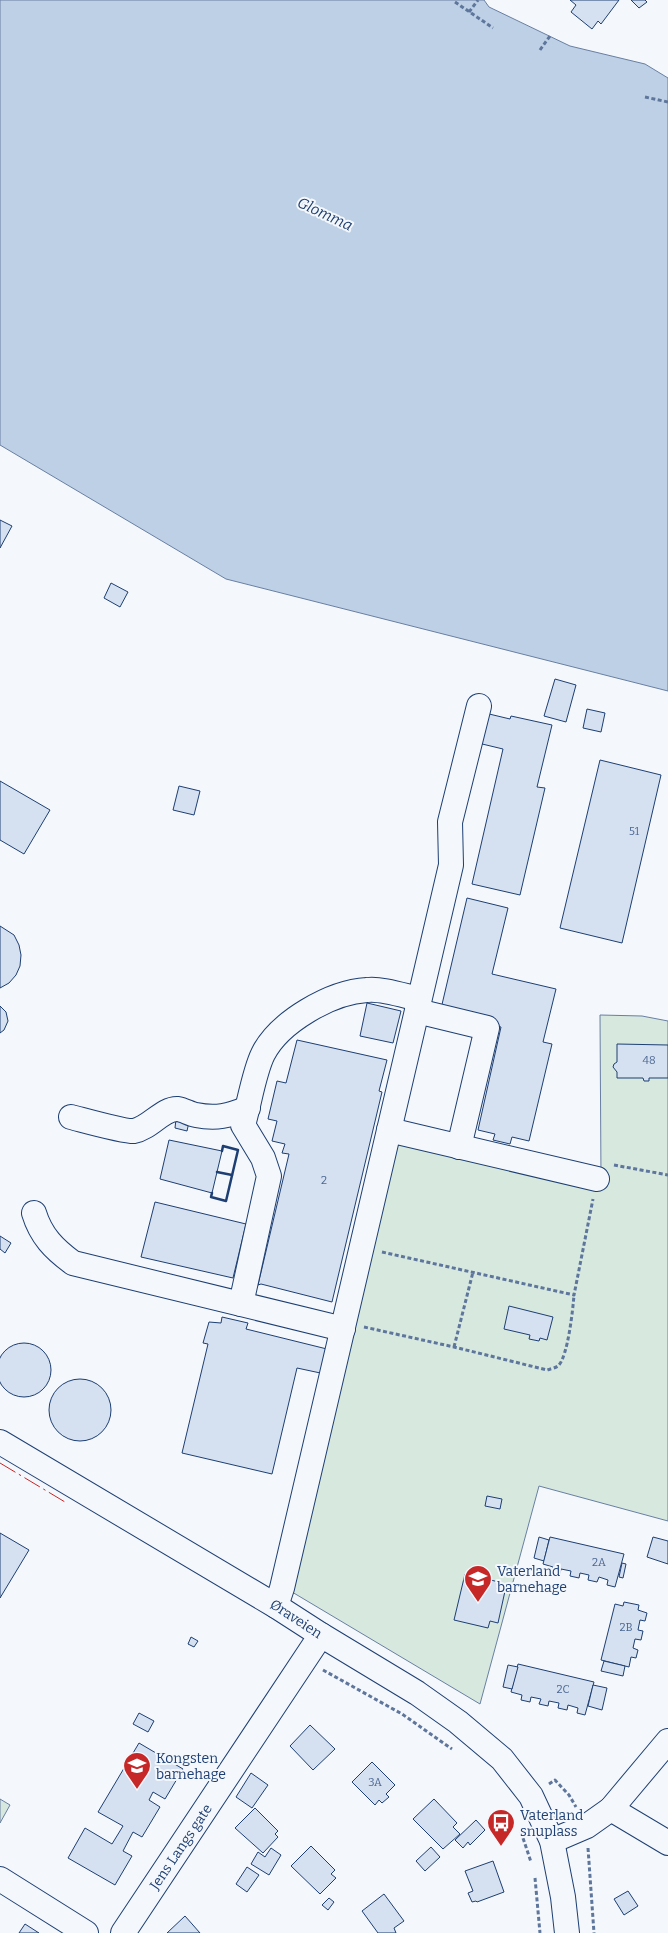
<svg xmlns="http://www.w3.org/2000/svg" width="668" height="1933" font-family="Bitter,serif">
  <rect width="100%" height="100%" fill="#f4f7fb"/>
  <g fill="#d7e8df" stroke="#687fa3">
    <polygon points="600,1015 642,1016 668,1021 668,1521 539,1486 480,1704 282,1586 390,1124 601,1179"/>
    <polygon points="0,1799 10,1805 0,1823"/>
  </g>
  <polygon fill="#bed0e5" stroke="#687fa3" points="0,0 484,0 489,7 570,46 645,64 668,78 668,691 226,579 0,445"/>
  <g fill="#d5e0f0" stroke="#1d3f73">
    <polygon points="570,0 619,0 601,24 598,21 592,29 571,12 576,5"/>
    <polygon points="631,0 645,0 647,2 639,8"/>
    <polygon points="0,520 12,526 0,548"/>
    <polygon points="111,583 128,592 120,607 104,598"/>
    <polygon points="555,679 576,685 566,722 544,716"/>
    <polygon points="587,709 605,713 601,732 583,728"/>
    <polygon points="485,713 510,719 511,716 552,725 537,787 545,788 520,895 472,884 503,749 478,743"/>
    <polygon points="600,760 661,775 622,943 560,928"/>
    <polygon points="0,781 50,810 24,854 0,840"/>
    <polygon points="179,786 200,791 194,815 173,810"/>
    <polygon points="467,898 508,908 492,974 556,989 543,1042 552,1044 529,1141 512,1137 510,1144 493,1140 495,1134 478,1130 501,1027 440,1013"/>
    <polygon points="0,926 14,935 19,945 21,955 20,966 16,975 9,983 0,988"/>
    <polygon points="367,1003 401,1011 393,1043 360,1036"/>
    <polygon points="0,1006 6,1012 8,1021 4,1030 0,1033"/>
    <polygon points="297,1040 387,1060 379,1091 382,1092 332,1302 261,1284 258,1285 289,1154 282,1153 285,1144 272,1141 277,1121 268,1119 277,1081 286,1083"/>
    <polygon points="617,1044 668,1045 668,1078 649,1078 649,1081 644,1081 643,1078 617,1078 617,1072 613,1067 614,1064 617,1062"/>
    <polygon points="176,1119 189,1122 187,1131 175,1128"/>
    <polygon points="169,1140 222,1151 212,1193 160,1179"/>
    <polygon points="155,1202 246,1224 233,1278 141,1257"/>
    <polygon points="0,1236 11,1243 5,1253 0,1249"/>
    <polygon points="509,1306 553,1317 547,1340 540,1338 539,1341 529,1339 530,1335 504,1329"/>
    <polygon points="222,1317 248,1323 246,1329 331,1350 325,1374 297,1368 272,1474 182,1453 208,1344 203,1343 209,1322 221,1323"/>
    <circle cx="24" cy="1370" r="27"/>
    <circle cx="80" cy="1410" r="31"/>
    <polygon points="487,1496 502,1499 500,1509 485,1506"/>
    <polygon points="0,1533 29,1550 0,1598"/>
    <polygon points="539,1537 549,1540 544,1561 534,1558"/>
    <polygon points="550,1537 624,1554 615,1587 607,1585 608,1580 599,1577 597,1582 588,1580 589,1575 580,1573 579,1578 570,1576 571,1571 561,1569 560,1574 551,1572 553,1567 543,1564"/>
    <polygon points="653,1537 668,1541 668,1564 647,1557"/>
    <polygon points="622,1563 626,1564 623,1578 619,1577"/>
    <polygon points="465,1574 499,1582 497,1589 505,1591 498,1623 490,1621 488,1628 454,1620"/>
    <polygon points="624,1602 639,1605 638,1610 647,1613 645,1621 640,1620 638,1630 643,1631 641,1640 635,1639 633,1648 638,1650 636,1658 631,1657 629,1667 601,1660 615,1604 623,1606"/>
    <polygon points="191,1637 198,1641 194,1647 188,1644"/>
    <polygon points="604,1661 625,1666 623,1676 601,1671"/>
    <polygon points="518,1664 594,1682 585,1715 577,1713 578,1708 568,1705 567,1710 558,1708 559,1703 549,1701 548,1706 539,1704 541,1699 531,1697 530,1702 521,1700 522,1695 511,1692"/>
    <polygon points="508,1665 518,1667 512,1689 503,1687"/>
    <polygon points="593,1685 607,1688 602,1710 588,1706"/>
    <polygon points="139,1713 154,1721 148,1732 133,1724"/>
    <polygon points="310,1725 335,1749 313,1770 290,1746"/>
    <polygon points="139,1743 183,1769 165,1799 153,1792 149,1800 160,1807 142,1837 133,1832 123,1851 132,1856 115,1885 68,1858 85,1828 112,1844 123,1826 98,1812"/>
    <polygon points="372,1762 395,1785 386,1794 389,1797 382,1803 379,1800 375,1805 352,1782"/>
    <polygon points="251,1773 268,1785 252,1808 236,1797"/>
    <polygon points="434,1799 457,1823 453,1827 460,1834 443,1849 413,1819"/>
    <polygon points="255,1808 278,1831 275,1834 278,1837 263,1853 235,1828"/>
    <polygon points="476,1820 485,1830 470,1845 468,1842 463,1848 455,1840"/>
    <polygon points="311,1846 335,1870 331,1874 336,1878 320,1894 291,1866"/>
    <polygon points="431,1847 440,1857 425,1871 416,1861"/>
    <polygon points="271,1848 281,1855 269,1875 251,1864 258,1852 265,1857"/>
    <polygon points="493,1861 504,1892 477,1902 476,1901 472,1902 468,1893 473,1891 465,1871"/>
    <polygon points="247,1867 259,1875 247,1892 236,1884"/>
    <polygon points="628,1891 638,1906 624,1915 614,1899"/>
    <polygon points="384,1894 404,1921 394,1928 396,1933 378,1933 362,1911"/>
    <polygon points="329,1898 334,1902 328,1910 322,1905"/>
    <polygon points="185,1916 200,1933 167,1933"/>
    <polygon points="25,1924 39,1933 19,1933"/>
  </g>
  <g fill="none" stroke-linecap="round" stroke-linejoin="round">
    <defs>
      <g id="minor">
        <polyline points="417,1011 487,1028 459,1147"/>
        <path d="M71,1117C83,1120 125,1132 134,1131C150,1128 163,1108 178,1109C184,1110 190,1114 196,1115C216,1119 229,1116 248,1108"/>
        <polyline points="389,1130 597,1179"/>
        <path d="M34,1213C41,1236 54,1249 73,1263L343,1329"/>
        <path d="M241,1304L269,1176L263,1158L243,1125C249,1105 254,1072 263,1054C279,1022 331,992 367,990C381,988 405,996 419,999"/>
        <polyline points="0,1442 276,1606 321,1635 417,1693 458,1722 502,1759 531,1796 552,1841 563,1897 567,1933"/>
        <polyline points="276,1606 282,1588 451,865 450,822 479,706"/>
        <polyline points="611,1809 668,1843"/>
        <polyline points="552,1841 587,1826 611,1809 668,1741"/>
        <polyline points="0,1879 86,1933"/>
        <polyline points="123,1933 321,1635"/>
      </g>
    </defs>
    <use href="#minor" stroke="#1d3f73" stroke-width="26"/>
    <g stroke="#5e769c" stroke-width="3" stroke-dasharray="4 2.5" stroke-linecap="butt">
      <polyline points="455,2 493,28"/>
      <polyline points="469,12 478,0"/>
      <polyline points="540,50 550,36"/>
      <polyline points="645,97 668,102"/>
      <polyline points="614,1165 668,1175"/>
      <polyline points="382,1252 574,1295 593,1199"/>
      <path d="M364,1327L454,1347L547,1370C550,1369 555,1368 558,1366C568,1357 573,1308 574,1295"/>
      <polyline points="454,1347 473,1272"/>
      <polyline points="323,1670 402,1714 452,1749"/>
      <polyline points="549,1784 555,1780 569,1795 576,1807"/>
      <polyline points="521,1832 531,1862"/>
      <polyline points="588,1848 594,1933"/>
      <polyline points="535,1878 540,1933"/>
    </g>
    <use href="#minor" stroke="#f4f7fb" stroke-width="24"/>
    <g stroke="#1d3f73" stroke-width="2.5">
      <polyline points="217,1172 232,1175"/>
      <polyline points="212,1193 211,1197 226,1201 238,1150 223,1146 222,1151"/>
    </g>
    <polyline stroke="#c62828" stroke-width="1" stroke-dasharray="18 4 2.5 4" stroke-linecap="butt" points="0,1463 65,1502"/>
  </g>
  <defs>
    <symbol id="school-pin" viewBox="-11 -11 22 30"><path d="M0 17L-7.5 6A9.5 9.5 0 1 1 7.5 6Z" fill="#c62828" stroke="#f4f7fb"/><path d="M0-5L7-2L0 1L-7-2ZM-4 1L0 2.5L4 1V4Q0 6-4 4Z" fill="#fff"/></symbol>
    <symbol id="bus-pin" viewBox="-11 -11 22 30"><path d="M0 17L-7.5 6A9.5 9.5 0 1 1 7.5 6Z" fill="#c62828" stroke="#f4f7fb"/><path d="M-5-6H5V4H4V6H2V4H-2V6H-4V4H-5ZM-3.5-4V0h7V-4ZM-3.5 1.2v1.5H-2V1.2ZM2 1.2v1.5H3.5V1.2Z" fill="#fff"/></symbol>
  </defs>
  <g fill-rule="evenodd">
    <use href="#school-pin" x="462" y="1563" width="32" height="43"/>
    <use href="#school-pin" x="121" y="1750" width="32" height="43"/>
    <use href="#bus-pin" x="485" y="1807" width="32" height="43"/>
  </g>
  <g text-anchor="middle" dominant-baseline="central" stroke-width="4" stroke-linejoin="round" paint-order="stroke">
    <g font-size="11" fill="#4b6792">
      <text x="634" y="831">51</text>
      <text x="649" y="1060">48</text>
      <text x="324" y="1180">2</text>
      <text x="599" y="1562">2A</text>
      <text x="626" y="1627">2B</text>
      <text x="563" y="1689">2C</text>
      <text x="375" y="1782">3A</text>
    </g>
    <g font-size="14" fill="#1d3f73" stroke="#f4f7fb" text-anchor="start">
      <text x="497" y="1571">Vaterland<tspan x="497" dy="16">barnehage</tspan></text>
      <text x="156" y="1758">Kongsten<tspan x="156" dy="16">barnehage</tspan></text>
      <text x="520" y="1815">Vaterland<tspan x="520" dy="16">snuplass</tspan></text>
    </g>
    <g font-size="14" fill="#1d3f73" stroke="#f4f7fb">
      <text transform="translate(296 1619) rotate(33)">Øraveien</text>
      <text transform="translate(181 1847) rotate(-56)">Jens Langs gate</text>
    </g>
    <g font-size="15" font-style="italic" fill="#1d3f73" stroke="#f4f7fb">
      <text transform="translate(325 214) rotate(25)">Glomma</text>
    </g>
  </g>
</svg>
